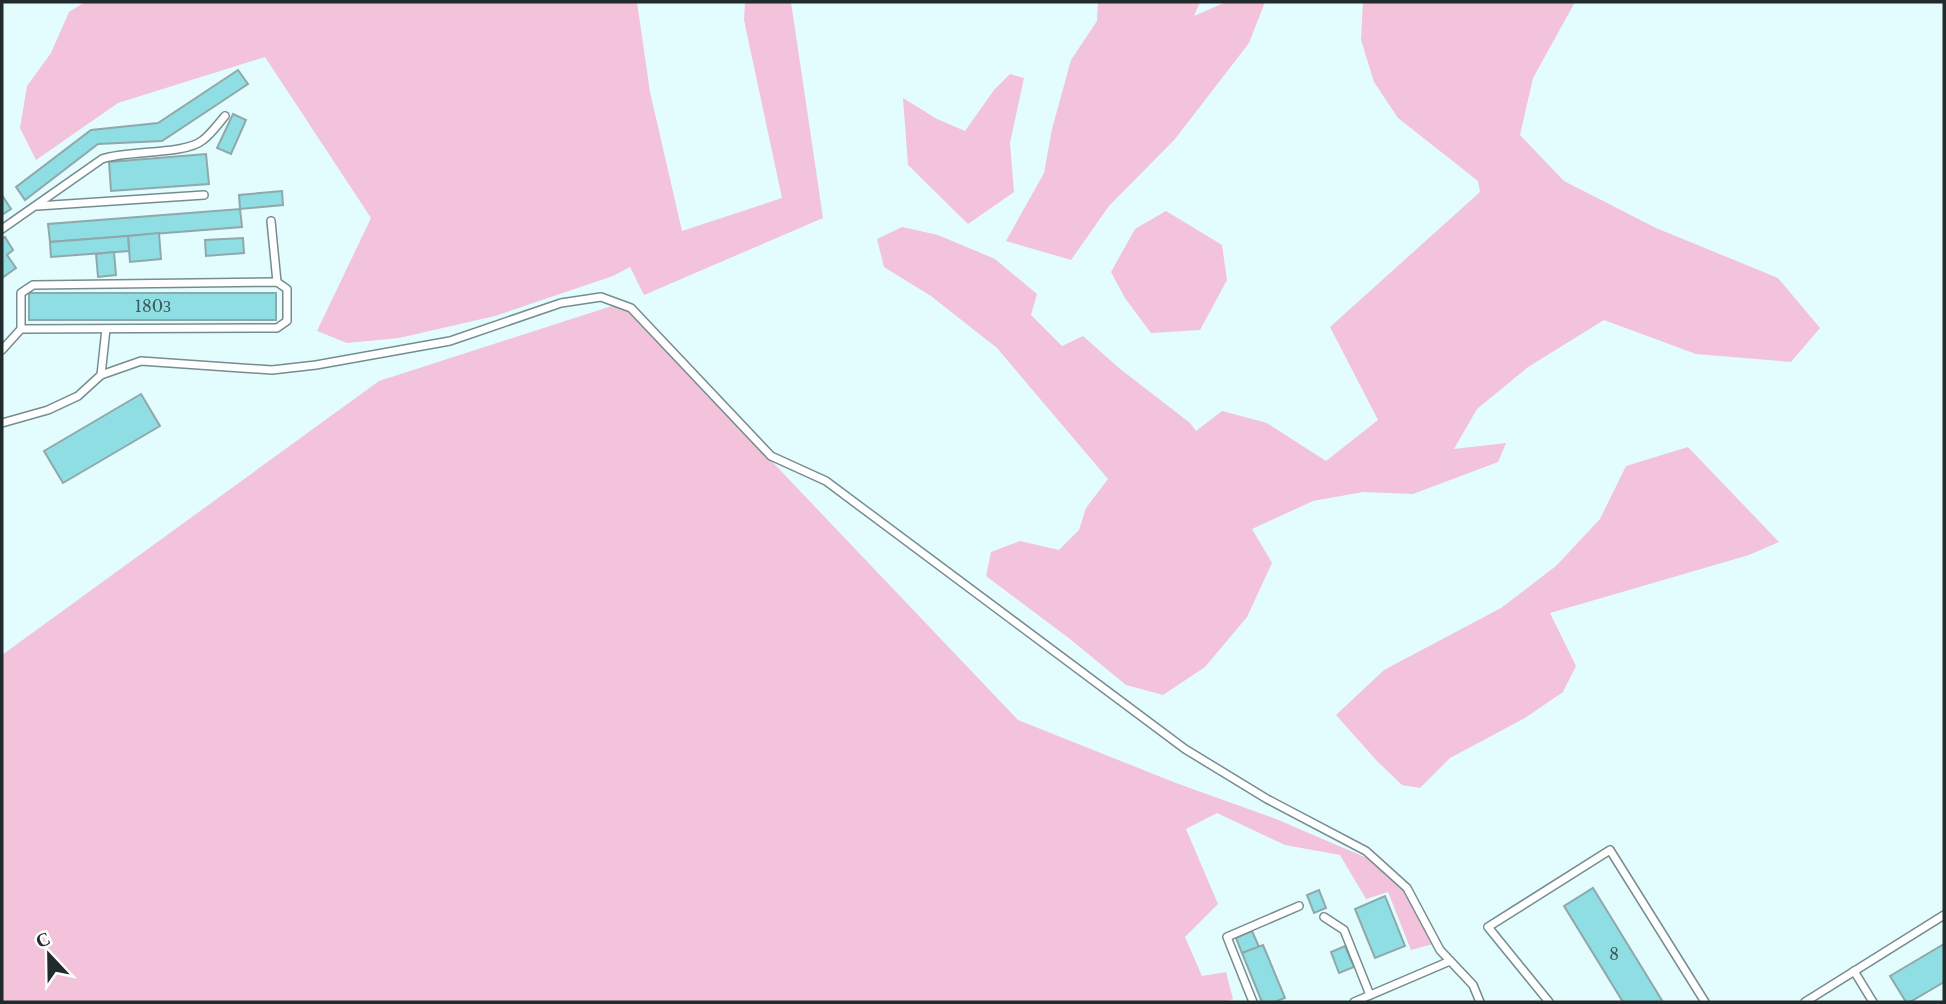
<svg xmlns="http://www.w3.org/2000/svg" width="1946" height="1004" font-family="'Libre Baskerville',serif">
  <rect width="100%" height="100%" fill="#e3fdff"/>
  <g fill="#f2c3db">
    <polygon points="85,2 637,2 650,92 682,231 782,198 744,20 745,2 791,2 823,218 644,295 630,267 613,276 495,316 399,338 347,343 317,331 371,218 265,57 118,103 36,160 20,128 27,86 51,53 69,12"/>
    <polygon points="1098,2 1200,2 1194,16 1226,2 1265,2 1249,43 1175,139 1109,206 1071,260 1006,241 1044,173 1052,129 1071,60 1097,21"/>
    <polygon points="1363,2 1575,2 1533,78 1520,135 1564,181 1656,228 1778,278 1820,328 1791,362 1696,354 1604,320 1528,367 1477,409 1454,449 1506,443 1498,462 1413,494 1363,492 1313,501 1252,529 1272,563 1247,617 1205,667 1163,695 1126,685 1070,639 986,576 991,552 1020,541 1059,550 1079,530 1086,508 1108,479 997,348 931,296 884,267 877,239 902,227 938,235 995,259 1037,294 1031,315 1062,346 1083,336 1119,368 1190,423 1196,431 1222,411 1267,423 1326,461 1378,420 1330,327 1480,192 1478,181 1398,118 1374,82 1361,40"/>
    <polygon points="1010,74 1024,78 1010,143 1014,192 968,224 908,165 903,98 937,119 965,131 994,90"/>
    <polygon points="1166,211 1222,245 1227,280 1200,330 1151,333 1125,298 1111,272 1135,229"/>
    <polygon points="621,303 1018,720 1176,783 1276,819 1367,858 1404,889 1433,944 1411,950 1388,892 1366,899 1340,855 1285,845 1217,813 1186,829 1218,904 1185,937 1202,976 1226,972 1233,999 1225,1002 2,1002 2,655 379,381"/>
    <polygon points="1688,447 1779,542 1749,555 1550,613 1576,666 1563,692 1525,718 1450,758 1420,788 1402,785 1377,761 1336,715 1384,670 1501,608 1556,566 1600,519 1626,466"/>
  </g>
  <g fill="#8fdee4" stroke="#90a8aa" stroke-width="2">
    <polygon points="238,70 248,84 162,141 98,144 25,200 16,187 91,130 158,123"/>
    <polygon points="233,114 246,120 231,154 217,148"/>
    <polygon points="206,154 209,184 111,191 109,162"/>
    <polygon points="282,191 283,205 240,209 239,195"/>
    <polygon points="2,195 11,209 2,215"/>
    <polygon points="240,209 242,227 50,242 48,224"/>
    <polygon points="159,233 161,259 130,262 128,236"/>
    <polygon points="128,236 129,251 51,257 50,242"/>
    <polygon points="5,237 13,250 7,255 16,268 2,278 2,239"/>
    <polygon points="243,238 244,253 206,256 205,240"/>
    <polygon points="114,252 116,275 98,277 96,254"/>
    <rect x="29" y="293" width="247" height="27"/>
    <polygon points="141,394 160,426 63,483 44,451"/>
    <polygon points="1593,888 1663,1002 1623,1002 1564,906"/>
    <polygon points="1319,890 1326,908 1314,913 1307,895"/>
    <polygon points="1385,896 1405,946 1375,958 1355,909"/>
    <polygon points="1252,931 1259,947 1242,953 1236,938"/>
    <polygon points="1944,944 1944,982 1910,1002 1906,1002 1890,976"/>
    <polygon points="1263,945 1285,998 1274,1002 1262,1002 1242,953"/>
    <polygon points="1345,946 1354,967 1339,973 1331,952"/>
  </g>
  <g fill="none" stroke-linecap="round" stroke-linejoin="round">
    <defs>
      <g id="lane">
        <polyline points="37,206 204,195"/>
        <polyline points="271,221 277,282"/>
        <path d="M2,229L102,159C128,150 185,155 203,140C211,134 218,124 225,116"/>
        <polyline points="2,350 21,329 21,293 33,285 277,282 287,289 287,321 277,328 21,329"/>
        <polyline points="101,375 106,329"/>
        <polyline points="2,423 48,410 78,396 101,375 141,361 272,370 316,365 450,341 561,303 601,297 631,308 771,456 826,481 1185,749 1267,799 1366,851 1407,888 1440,950 1473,985 1480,1002"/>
        <polyline points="1324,917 1344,930 1370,995"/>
        <polyline points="1854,971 1873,1002"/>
        <polyline points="1253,1002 1227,937 1299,906"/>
        <polyline points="1354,1002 1450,961"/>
        <polyline points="1549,1002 1488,927 1610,850 1705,1002"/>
        <polyline points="1805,1002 1944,915"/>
      </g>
    </defs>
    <use href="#lane" stroke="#768d8f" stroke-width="10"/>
    <use href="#lane" stroke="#fff" stroke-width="7"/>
  </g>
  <g text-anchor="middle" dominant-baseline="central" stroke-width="7" stroke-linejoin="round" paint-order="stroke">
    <g font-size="16" fill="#3c5859">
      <text x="153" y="306">180З</text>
      <text x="1614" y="954">8</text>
    </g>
  </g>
  <rect width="1946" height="1004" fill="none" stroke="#212b2b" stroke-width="7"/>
  <g transform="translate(49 955) rotate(338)" stroke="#ffffff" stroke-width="5" paint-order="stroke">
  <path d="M0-5L12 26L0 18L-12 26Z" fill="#212b2b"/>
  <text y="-10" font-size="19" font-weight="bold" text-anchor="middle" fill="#212b2b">С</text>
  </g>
</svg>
